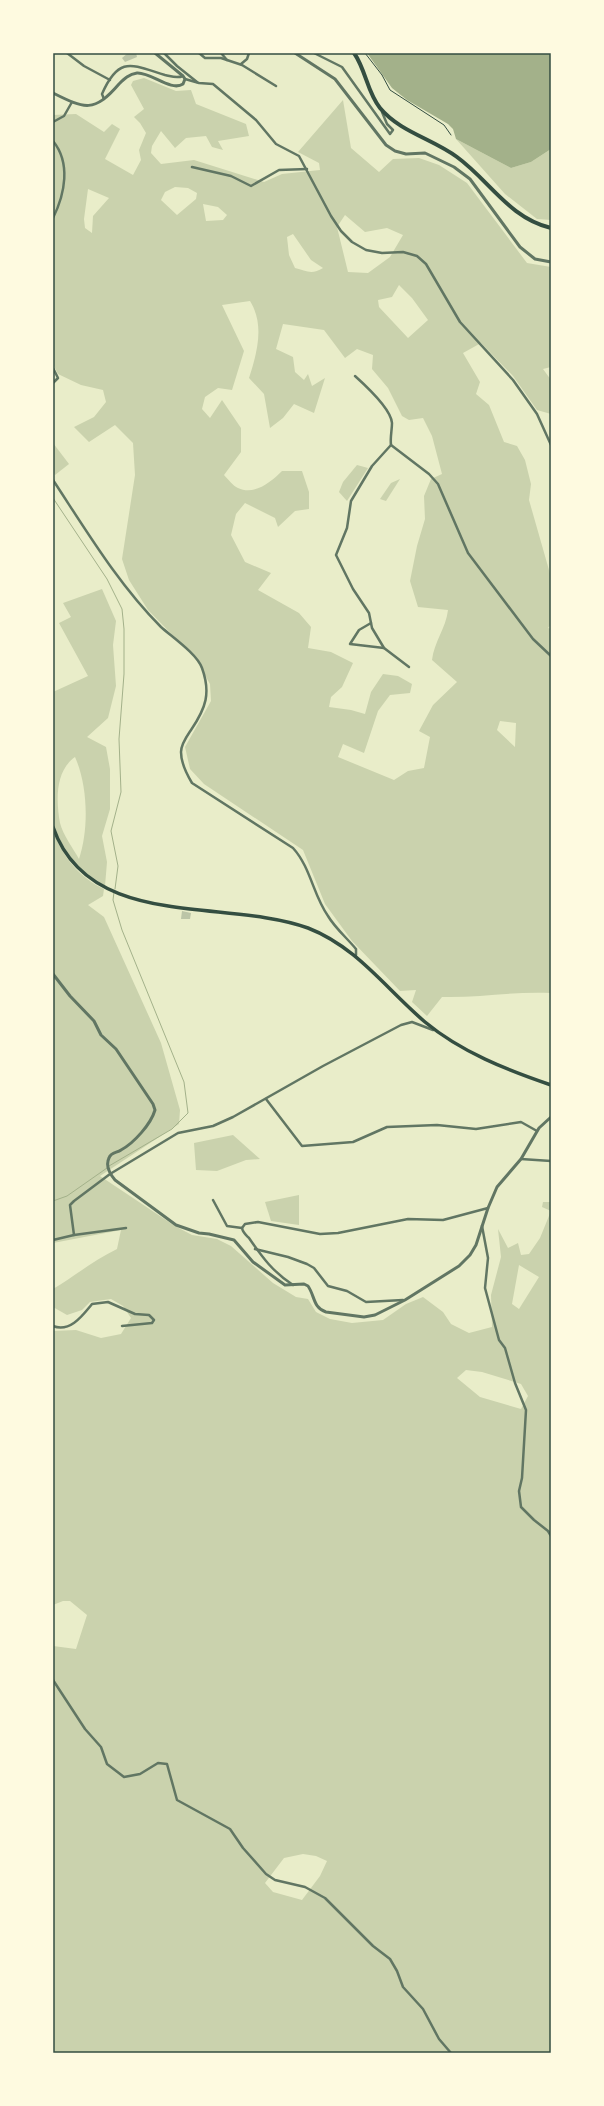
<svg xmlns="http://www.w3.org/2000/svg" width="604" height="2106" font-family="Literata,serif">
  <rect width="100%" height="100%" fill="#e9edc9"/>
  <g fill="#cad2ad" fill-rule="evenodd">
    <path d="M144,78L176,91L191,90L196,104L246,124L249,136L218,141L223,150L212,147L206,136L186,138L175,148L161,131L152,146L151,153L161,164L194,160L264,182L282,174L320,170L319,163L298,152L343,100L351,148L379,172L393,159L419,158L439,165L467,183L527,263L551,267V367L543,369L551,380V414L537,410L513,376L481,343L463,353L480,382L476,394L489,405L504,442L517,446L525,460L531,484L529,500L551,577V624L548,628L551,629V993C514,991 479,998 442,997L427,1016L412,1002L416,990L400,991L352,941L325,904L303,850L204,784L190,769L185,747L211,701L210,684L195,658L148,610L129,580L122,559L135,475L133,443L115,425L89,442L74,427L94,417L106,402L103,390L81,385L58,374L53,364V115L76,114L104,132L112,124L120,129L105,159L133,175L141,160L139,150L146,133L140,123L134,117L144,109L131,85L133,81ZM175,187L188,188L197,193L196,199L177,215L161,200L165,192ZM88,189L109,198L93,216L92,233L85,228L84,219ZM203,204L218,207L227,215L223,220L206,221ZM345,215L365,232L387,228L403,235L390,257L368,273L348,272L337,227ZM293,234L311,260L323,268C312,275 306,271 295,268L289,255L287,237ZM399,285L412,298L428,320L408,338L379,307L378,300L392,297ZM250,301C265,325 257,353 249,378L264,394L270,428L283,418L294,404L314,413L325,378L312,386L308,374L304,380L295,372L293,357L276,349L283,324L324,330L345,358L357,349L373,355L372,369L388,388L402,416L409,420L423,418L432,436L442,474L431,479L424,496L425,519L417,546L410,581L418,607L448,610C446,628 434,642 432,660L457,682L433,705L419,731L430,737L424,768L408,771L394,780L338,757L343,744L364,753L378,711L390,695L410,693L412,684L398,676L383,674L371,692L365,714L351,710L329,707L331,697L342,687L353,663L331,652L308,648L311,627L299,613L258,590L271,573L245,562L231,535L236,514L245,503L275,518L278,527L295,511L309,509V492L302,471H282C271,482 254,496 238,488C233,486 228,479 224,475L241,452V428L222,400L210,418L202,409L205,397L218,388L232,390L244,351L222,305ZM500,721L516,723L515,747L497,730Z"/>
    <polygon points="456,139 511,168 531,162 551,149 551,220 537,219 505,194"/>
    <polygon points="53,443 69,464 55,475 53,471"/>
    <polygon points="357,465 368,468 347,501 339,492 343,482"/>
    <polygon points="400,479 386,501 380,499 391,483"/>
    <path d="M102,589L116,621L113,645L116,686L108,718L87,737L106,747L110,769V809L102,836L107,862L105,886L76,866L58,837L53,823V692L88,676L59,623L71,617L63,603ZM75,757C88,786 89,829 79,859C73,848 63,835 60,823C56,801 55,771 75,757Z"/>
    <path d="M53,831C62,856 80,878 104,889L103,896L88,905L104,917L161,1043L180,1110L179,1124L100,1176L175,1226L192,1235L217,1239L231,1246L273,1283L296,1297L308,1299L316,1312L330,1319L352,1323L383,1320L406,1304L423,1297L443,1312L451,1324L469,1333L492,1327L491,1295L501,1257L498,1229L508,1248L518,1243L521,1255L529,1254L540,1238L551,1211L542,1207L543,1202H551V2053H53V1637V1646L76,1649L87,1615L70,1601H63L53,1605V1331L76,1330L101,1338L121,1334L131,1318L123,1306L111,1299L90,1302L82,1310L67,1315L53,1307V1289C75,1276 94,1260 117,1249L121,1230L53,1243ZM519,1265L539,1277L519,1309L512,1304ZM466,1370L482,1372L521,1384L528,1396L521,1409L480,1397L457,1378ZM303,1854L316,1856L327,1861L320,1876L302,1900L273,1892L265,1883L284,1858Z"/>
    <polygon points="233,1135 260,1159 246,1160 217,1171 196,1170 194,1143"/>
    <polygon points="299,1195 299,1225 271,1221 265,1202"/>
  </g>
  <polygon fill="#a3b18a" points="367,53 551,53 551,149 531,162 511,168 456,139 453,129 448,124 407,100 392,88"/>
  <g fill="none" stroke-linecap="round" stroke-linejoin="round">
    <g stroke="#a3b18a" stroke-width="1">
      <polyline points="53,498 107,579 122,609 124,629 124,674 119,739 121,792 111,831 118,866 115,889"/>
      <polyline points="109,1166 172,1129 188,1113 184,1082 122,930 113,900 114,892"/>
      <polyline points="53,1201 67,1196 107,1168"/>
    </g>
  </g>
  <g fill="#bcc5a7">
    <polygon points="128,53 136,53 137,57 125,62 122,58"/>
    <polygon points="182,911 191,913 190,919 181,919"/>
  </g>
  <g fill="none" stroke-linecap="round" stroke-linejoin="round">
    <polyline stroke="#344e41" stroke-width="1" points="365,53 382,75 390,90 444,125 451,135"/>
    <g stroke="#617663" stroke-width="2.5">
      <polyline points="67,53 84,66 110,80"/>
      <polyline points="164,53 177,66 197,82"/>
      <polyline points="199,53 205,58 221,58 242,65 276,86"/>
      <polyline points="221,53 227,60"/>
      <polyline points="314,53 342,67 390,134 393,130 387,124 382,112"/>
      <polyline points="241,64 247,59 249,53"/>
      <polyline points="185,79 199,83 213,84 256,120 276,144 299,156 331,216 341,231 352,242 366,250 382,253 403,252 417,256 426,264 460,322 513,380 537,414 551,445"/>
      <path d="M104,99L102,94C119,55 132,65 165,75C171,76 176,79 183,76"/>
      <polyline points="53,122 64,116 72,102"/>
      <path d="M53,141C71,163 65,194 53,218"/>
      <polyline points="192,167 231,176 251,186 279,170 307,169"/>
      <polyline points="53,368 58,378 53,383"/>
      <path d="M355,376C365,385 391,409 392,423C392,430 390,438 391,445"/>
      <path d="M53,480C86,530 118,584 161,627C172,637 197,654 202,668C211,693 206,708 191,730C187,736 181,744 181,752C181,763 186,773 192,783L293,848C311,868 313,895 328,916C335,928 347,938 356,949V955"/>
      <polyline points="371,623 359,630 350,644 384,648 409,667"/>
      <polyline points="384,648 372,628 369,613 353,589 336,555 347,528 351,501 372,466 391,445 429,474 438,484 468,553 533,639 551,656"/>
      <polyline points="266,1099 302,1146 353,1142 387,1127 437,1125 476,1129 521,1122 537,1131"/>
      <polyline points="521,1159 551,1161"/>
      <polyline points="213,1200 227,1226 242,1228 245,1224 258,1222 320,1234 338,1233 408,1219 443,1220 488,1208"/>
      <polyline points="482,1226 488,1258 485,1288 499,1340 505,1348 515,1383 526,1410 522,1478 519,1491 521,1507 534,1520 548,1531 551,1536"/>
      <path d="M242,1228C243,1233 246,1235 249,1238C262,1257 273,1272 293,1285"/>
      <polyline points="74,1235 70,1205 74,1201 110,1174 178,1133 213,1126 233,1117 323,1066 401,1025 412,1022 433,1030"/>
      <polyline points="53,1240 74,1235 126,1228"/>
      <polyline points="255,1249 288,1257 307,1264 314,1268 328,1286 347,1291 366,1302 403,1300"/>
      <path d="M53,1326C70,1333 83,1315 92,1304L108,1302L135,1314L149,1315L154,1320L152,1323L122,1326"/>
      <polyline points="53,1680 85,1729 101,1747 107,1764 124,1777 140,1774 158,1763 167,1764 177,1800 230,1829 243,1848 266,1874 275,1880 305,1887 325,1898 373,1946 390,1959 397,1971 403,1987 423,2009 439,2039 451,2053"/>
    </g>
    <g stroke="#617663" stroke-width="3">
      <polyline points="295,53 335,79 386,145 395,151 406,154 425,153 454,167 470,179 520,247 535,259 551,262"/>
      <path d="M53,93C85,109 94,113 119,84C124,79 129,74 137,73C151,72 171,92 183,84L185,79L183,76L155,53"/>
      <path d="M53,974L70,996L94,1021L101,1035L116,1049L153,1104L155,1110C151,1124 134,1143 121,1150C117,1153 111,1152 109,1158C105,1166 110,1174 115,1180L176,1225L199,1233L209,1234L234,1240L253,1262L285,1285L304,1284L308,1286C315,1296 313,1308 326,1312L364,1317L375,1315L405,1300L459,1266L470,1255L476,1245L488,1208L497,1187L521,1159L539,1128L551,1117"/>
    </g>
    <path stroke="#344e41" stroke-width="3.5" d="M53,827C89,931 226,898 308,928C357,947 386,989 425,1022C461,1052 507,1070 551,1085"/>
    <path stroke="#344e41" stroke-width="4" d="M354,53C366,70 367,92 380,108C400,132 433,139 457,157C490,181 509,218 551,228"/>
  </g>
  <rect width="604" height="2106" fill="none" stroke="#fefae0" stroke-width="108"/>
  <rect x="54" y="54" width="496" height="1998" fill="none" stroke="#344e41" stroke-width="1.5"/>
</svg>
